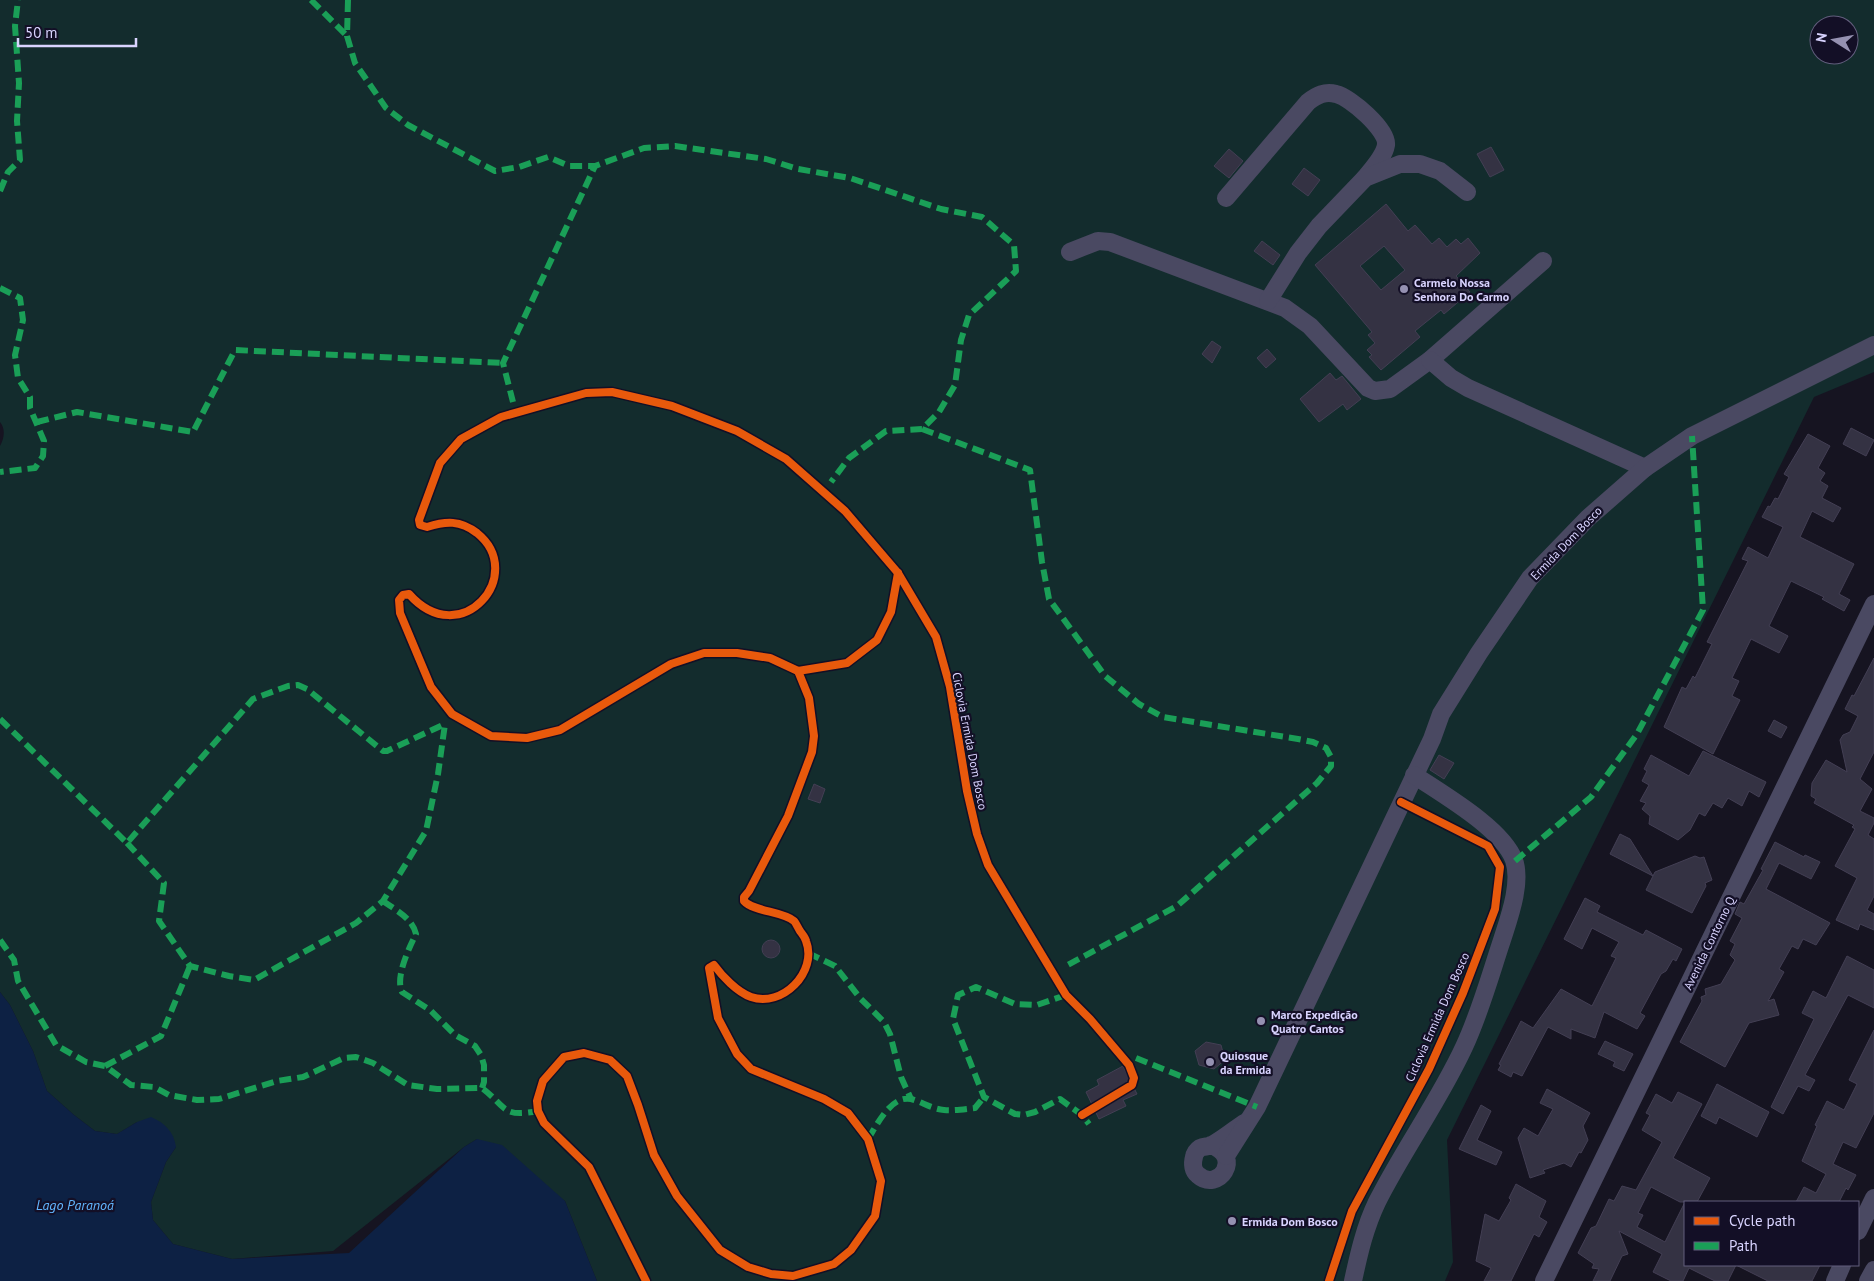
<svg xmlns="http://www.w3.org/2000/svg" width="1874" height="1281" font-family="'PT Sans',sans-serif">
  <rect width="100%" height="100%" fill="#161421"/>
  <path fill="#132c2d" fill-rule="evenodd" d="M0,0H1874V372L1814,397L1447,1140L1453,1262L1445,1281H597L565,1201L477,1139L464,1147L333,1251L232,1259L173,1244L153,1220L151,1202L166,1162L176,1147L137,1122L117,1134L95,1131L74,1115L47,1091L33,1051L10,1005L0,992V446C4,439 6,429 0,422ZM1819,25H1849V55H1819Z"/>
  <path fill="#0d2144" d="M0,992L10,1005L33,1051L47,1091L74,1115L95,1131L117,1134L137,1122L151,1117C165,1123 174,1132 176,1147L166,1162L151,1202L153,1220L173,1244L232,1259L349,1253L464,1147L477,1139L502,1145L565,1201L597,1281H0Z"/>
  <g fill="#343243" stroke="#433f54" fill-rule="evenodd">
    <polygon points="1491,147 1504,170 1490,177 1477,154"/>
    <polygon points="1229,149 1243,161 1229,178 1214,166"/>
    <polygon points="1304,168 1320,180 1308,196 1292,184"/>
    <path d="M1386,204L1408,231L1415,225L1432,244L1439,238L1447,247L1456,239L1461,244L1468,238L1480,253L1456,276L1470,292L1444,314L1441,310L1415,331L1420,337L1381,370L1369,357L1372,355L1367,350L1375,343L1368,335L1372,332L1315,265ZM1384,246L1405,270L1381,290L1360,266Z"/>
    <polygon points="1262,241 1280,255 1273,265 1254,251"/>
    <polygon points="1212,341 1221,347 1212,363 1202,354"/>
    <polygon points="1267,349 1276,359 1266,368 1257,358"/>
    <polygon points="1330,373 1336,380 1342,376 1361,399 1347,410 1343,404 1319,422 1300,399"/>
    <polygon points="1851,428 1874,440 1866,456 1843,444"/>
    <polygon points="1808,434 1830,446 1818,468 1825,473 1820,481 1828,486 1822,498 1841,508 1833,522 1812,511 1800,537 1854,564 1839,594 1850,600 1844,611 1822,599 1824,597 1791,581 1769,626 1788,636 1779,653 1751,639 1732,678 1739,681 1732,696 1740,700 1713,754 1664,727 1682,687 1686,689 1693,676 1695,678 1712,644 1707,642 1748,561 1742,559 1748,547 1768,558 1783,527 1762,517 1768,506 1770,507 1775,498 1778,499 1789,477 1784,474"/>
    <polygon points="1874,658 1874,752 1860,779 1872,789 1860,811 1874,818 1874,823 1868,835 1874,839 1874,896 1867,910 1874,914 1874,930 1860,924 1858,930 1836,920 1857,878 1835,866 1855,829 1852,827 1854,825 1814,803 1816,799 1811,796 1812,783 1826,760 1847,772 1840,740 1843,735 1850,732 1858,716 1845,709 1852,695 1854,696"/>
    <polygon points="1774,720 1787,727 1781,738 1768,731"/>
    <polygon points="1703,751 1766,782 1759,797 1749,791 1742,806 1728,798 1722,808 1713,803 1705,816 1699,813 1690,830 1678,840 1649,824 1650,816 1642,809 1646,803 1640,801 1649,785 1642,781 1647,771 1644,769 1651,755 1689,776"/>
    <polygon points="1439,755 1454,763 1444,779 1430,770"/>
    <polygon points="814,784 825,789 820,803 808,799"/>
    <polygon points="1620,834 1630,839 1653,876 1610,854"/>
    <polygon points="1775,842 1804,857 1805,855 1820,862 1811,879 1779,863 1766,889 1830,923 1816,945 1803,939 1798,949 1792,946 1779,969 1784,972 1768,1001 1774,999 1779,1015 1749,1023 1725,1067 1680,1042 1702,1001 1701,997 1706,995 1705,989 1721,984 1735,960 1730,955 1735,944 1730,941 1742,918 1735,914 1740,902 1744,904 1763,870 1761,869"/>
    <polygon points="1695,856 1700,858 1704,857 1712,880 1705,883 1706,886 1692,913 1646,890 1655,872"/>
    <polygon points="1585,898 1600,906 1597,912 1643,935 1646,930 1682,949 1676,961 1673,959 1666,971 1661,974 1640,1013 1645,1016 1637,1029 1604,1012 1595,1038 1571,1029 1571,1039 1548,1027 1522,1076 1513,1072 1511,1077 1498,1070 1501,1065 1499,1064 1521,1021 1533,1028 1561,989 1592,1006 1616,958 1611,956 1619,942 1592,928 1582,949 1564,939"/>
    <circle cx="771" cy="949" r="9"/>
    <polygon points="1847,956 1874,970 1874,1008 1848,995 1805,1075 1815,1080 1809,1091 1798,1086 1783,1114 1771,1107 1814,1019 1802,1013 1813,991 1826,998"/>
    <polygon points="1874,1030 1874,1113 1856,1148 1843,1142 1833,1164 1856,1175 1848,1190 1846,1188 1839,1202 1796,1202 1804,1187 1816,1193 1826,1174 1802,1161 1817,1126 1815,1125 1827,1101 1844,1110 1857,1084 1849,1080"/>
    <polygon points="1605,1041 1633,1054 1624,1071 1613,1066 1615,1062 1598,1054"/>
    <polygon points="1206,1042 1221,1045 1225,1060 1214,1069 1199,1065 1195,1051"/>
    <polygon points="1123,1066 1137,1094 1123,1100 1126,1106 1099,1119 1086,1092 1099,1085 1097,1080"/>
    <polygon points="1717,1084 1769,1112 1757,1137 1719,1117 1716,1124 1701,1116"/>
    <polygon points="1547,1089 1590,1113 1583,1126 1588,1140 1581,1153 1579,1152 1571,1167 1564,1163 1543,1170 1545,1173 1530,1178 1518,1138 1524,1128 1538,1136 1553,1109 1540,1103"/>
    <polygon points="1678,1092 1702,1104 1673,1158 1710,1178 1697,1202 1680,1202 1651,1187 1638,1213 1643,1215 1637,1227 1665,1242 1685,1202 1685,1265 1736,1265 1728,1281 1715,1281 1689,1268 1683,1281 1671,1281 1653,1272 1662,1254 1619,1231 1628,1254 1622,1256 1610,1281 1593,1281 1599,1269 1592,1268 1594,1264 1578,1253 1591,1228 1596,1226 1609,1199 1614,1201 1622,1186 1636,1190 1662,1142 1642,1130 1650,1115 1646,1113 1656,1094 1672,1103"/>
    <polygon points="1481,1105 1491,1111 1477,1140 1502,1152 1496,1165 1459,1149"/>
    <polygon points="1516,1184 1546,1201 1539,1217 1547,1222 1539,1237 1534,1234 1511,1281 1484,1281 1491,1268 1476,1261 1485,1214 1499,1221 1511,1200 1509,1198"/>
    <polygon points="1736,1265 1820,1265 1812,1281 1768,1281"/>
  </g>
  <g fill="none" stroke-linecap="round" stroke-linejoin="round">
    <g stroke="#4a4962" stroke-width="18">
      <path d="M1226,198L1308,102C1317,95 1325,91 1336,94C1350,97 1388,130 1386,145C1384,157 1372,169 1365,178"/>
      <polyline points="1070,252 1098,241 1110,242 1285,308 1310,326 1368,388 1375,391 1390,389 1430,360 1543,261"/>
      <polyline points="1268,301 1298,253 1319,226 1365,178 1400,164 1420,164 1440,171 1467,192"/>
      <polyline points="1430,360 1451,378 1468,388 1645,468"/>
      <path d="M1211,1145C1244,1157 1218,1193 1198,1175C1193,1171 1192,1164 1194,1157C1194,1154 1197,1150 1200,1148C1204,1146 1208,1147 1212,1145C1223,1139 1234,1130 1244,1123"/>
      <polyline points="1226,1156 1257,1107 1432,739 1441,714 1479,653 1530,578 1588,518 1645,468 1692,436 1874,345"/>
      <polyline points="1858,1231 1874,1198"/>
      <path d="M1353,1281C1359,1253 1365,1227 1377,1202C1403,1150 1439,1101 1464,1047C1480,1013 1490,976 1502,940C1509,918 1522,883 1514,860C1502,828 1442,794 1414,775"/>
      <polyline points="1544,1281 1874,604"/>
      <polyline points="1835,1281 1842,1265"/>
      <polyline points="1868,1281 1874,1270"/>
    </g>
    <g stroke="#1a9f57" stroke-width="6" stroke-dasharray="12 6" stroke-linecap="butt">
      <polyline points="311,0 347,36"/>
      <polyline points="348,0 347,36 355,63 386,108 408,125 495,171 519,167 548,157 569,166 595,166 644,148 675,146 766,159 798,169 850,178 941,209 982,217 1014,245 1016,271 969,315 961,340 955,385 939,412 922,429 886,431 849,458 831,482"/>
      <polyline points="0,191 8,172 20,160 17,121 19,83 15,26 18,0"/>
      <polyline points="0,288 20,298 23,320 15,355 18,378 30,397 30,408 44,441 43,456 35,468 0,472"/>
      <polyline points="513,402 503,363 595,166"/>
      <polyline points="37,422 77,412 193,432 235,350 503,363"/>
      <polyline points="922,429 1030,470 1042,562 1049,599 1105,676 1139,704 1163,717 1298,739 1313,742 1326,748 1331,757 1331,766 1317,783 1177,906 1064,967"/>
      <polyline points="0,719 127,843 253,699 288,686 298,685 307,689 383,751 387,751 445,724"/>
      <polyline points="127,843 164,883 159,921 190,966 229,976 254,980 356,923 383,901 426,831 438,774 445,724"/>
      <polyline points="1515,861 1591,797 1637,734 1703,610 1692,436"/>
      <path d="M383,901C397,911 412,918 416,934C409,948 395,977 402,992L430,1010L455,1035L475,1046L481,1055L484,1065V1082L482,1088"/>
      <path d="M0,940L14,960L18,981L56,1045L86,1062L105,1066L131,1085L154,1087L169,1095L197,1100L219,1099L277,1081L303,1077L344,1058L356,1057L373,1063L408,1085L437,1089L482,1088C507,1107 501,1118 538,1111"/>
      <polyline points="808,953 835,966 860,998 884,1022 890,1034 901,1077 911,1099"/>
      <polyline points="1066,995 1037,1005 1015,1004 976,987 958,995 953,1019 984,1097 1015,1114 1024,1115 1035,1112 1060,1099 1082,1115 1089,1124"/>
      <polyline points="1136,1058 1257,1107"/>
      <polyline points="105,1066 161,1036 190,966"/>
      <path d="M868,1139C877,1125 891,1095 911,1099C922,1102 932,1109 944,1110C954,1111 965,1109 975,1108L984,1097"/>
    </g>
    <defs>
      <g id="cycleway">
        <polyline points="798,671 847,663 877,640 891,612 898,573"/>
        <path d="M646,1281L589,1167L544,1123L538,1111L537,1101L543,1081L564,1057L584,1053L610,1060L627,1076L638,1105L654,1155L677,1196L720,1250L748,1267L771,1274L793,1276L834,1264L851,1250L875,1216L881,1181L868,1139L848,1113L824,1099L751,1069L737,1054L718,1018L709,968L714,965C722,976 737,992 751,997C782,1008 818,972 806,941C805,937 802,934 800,931C798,928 796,923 794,921C782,911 754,912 744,901V897L749,891L788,816L812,752L814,736L809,698L798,671L770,658L737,653H704L671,664L560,730L527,738L491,736L452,714L431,687L400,613L399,600L403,595L409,594C461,653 528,574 477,533C460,520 446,521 427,527L420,525L419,520L440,463L461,439L501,417L586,393L612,392L672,406L737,431L786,459L845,511L898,573L936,637L950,687L967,791L977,834L988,865L1066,995L1090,1019L1129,1065L1134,1078L1132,1085L1082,1115"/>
        <polyline points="1329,1281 1352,1211 1429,1069 1463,993 1495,909 1500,867 1488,846 1401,802"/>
      </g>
    </defs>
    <use href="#cycleway" stroke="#130f26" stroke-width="11"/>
    <use href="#cycleway" stroke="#e8590c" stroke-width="8"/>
  </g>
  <g fill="#9591b1" stroke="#130f26" stroke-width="2">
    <circle cx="1404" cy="289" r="5"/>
    <circle cx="1261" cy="1021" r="5"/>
    <circle cx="1210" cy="1062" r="5"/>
    <circle cx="1232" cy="1221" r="5"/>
  </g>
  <g text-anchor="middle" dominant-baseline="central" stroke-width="4.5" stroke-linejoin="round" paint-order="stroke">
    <g font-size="12" font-weight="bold" fill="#d9d4ff" stroke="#130f26" text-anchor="start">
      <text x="1414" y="282">Carmelo Nossa<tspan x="1414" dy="14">Senhora Do Carmo</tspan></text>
      <text x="1271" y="1014">Marco Expedição<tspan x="1271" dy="14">Quatro Cantos</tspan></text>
      <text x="1220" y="1055">Quiosque<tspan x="1220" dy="14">da Ermida</tspan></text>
      <text x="1242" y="1221">Ermida Dom Bosco</text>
    </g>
    <g font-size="12" fill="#d9d4ff" stroke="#130f26">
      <text transform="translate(1566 543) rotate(-46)">Ermida Dom Bosco</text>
      <text transform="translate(970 741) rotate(79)">Ciclovia Ermida Dom Bosco</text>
      <text transform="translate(1709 943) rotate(-64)">Avenida Contorno Q</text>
      <text transform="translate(1437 1017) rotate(-66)">Ciclovia Ermida Dom Bosco</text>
    </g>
    <g font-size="14" font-style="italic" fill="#62b6ff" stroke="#130f26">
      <text x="75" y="1205">Lago Paranoá</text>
    </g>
  </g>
  <rect x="1684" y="1201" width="175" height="65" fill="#130f26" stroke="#625e7d"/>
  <rect x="1694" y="1217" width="25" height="8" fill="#e8590c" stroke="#625e7d"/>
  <text x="1729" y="1226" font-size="15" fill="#d9d4ff">Cycle path</text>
  <rect x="1694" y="1242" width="25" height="8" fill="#1a9f57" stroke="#625e7d"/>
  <text x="1729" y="1251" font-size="15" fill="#d9d4ff">Path</text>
  <g transform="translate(1834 40) rotate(281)"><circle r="24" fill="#130f26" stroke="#625e7d"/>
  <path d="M0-4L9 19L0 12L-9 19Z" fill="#9591b1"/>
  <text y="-8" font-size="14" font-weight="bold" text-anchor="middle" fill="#d9d4ff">N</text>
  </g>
  <path d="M18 38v8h118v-8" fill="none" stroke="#d9d4ff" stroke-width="2.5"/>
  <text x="25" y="38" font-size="15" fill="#d9d4ff" stroke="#130f26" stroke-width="4" paint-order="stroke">50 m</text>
</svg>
